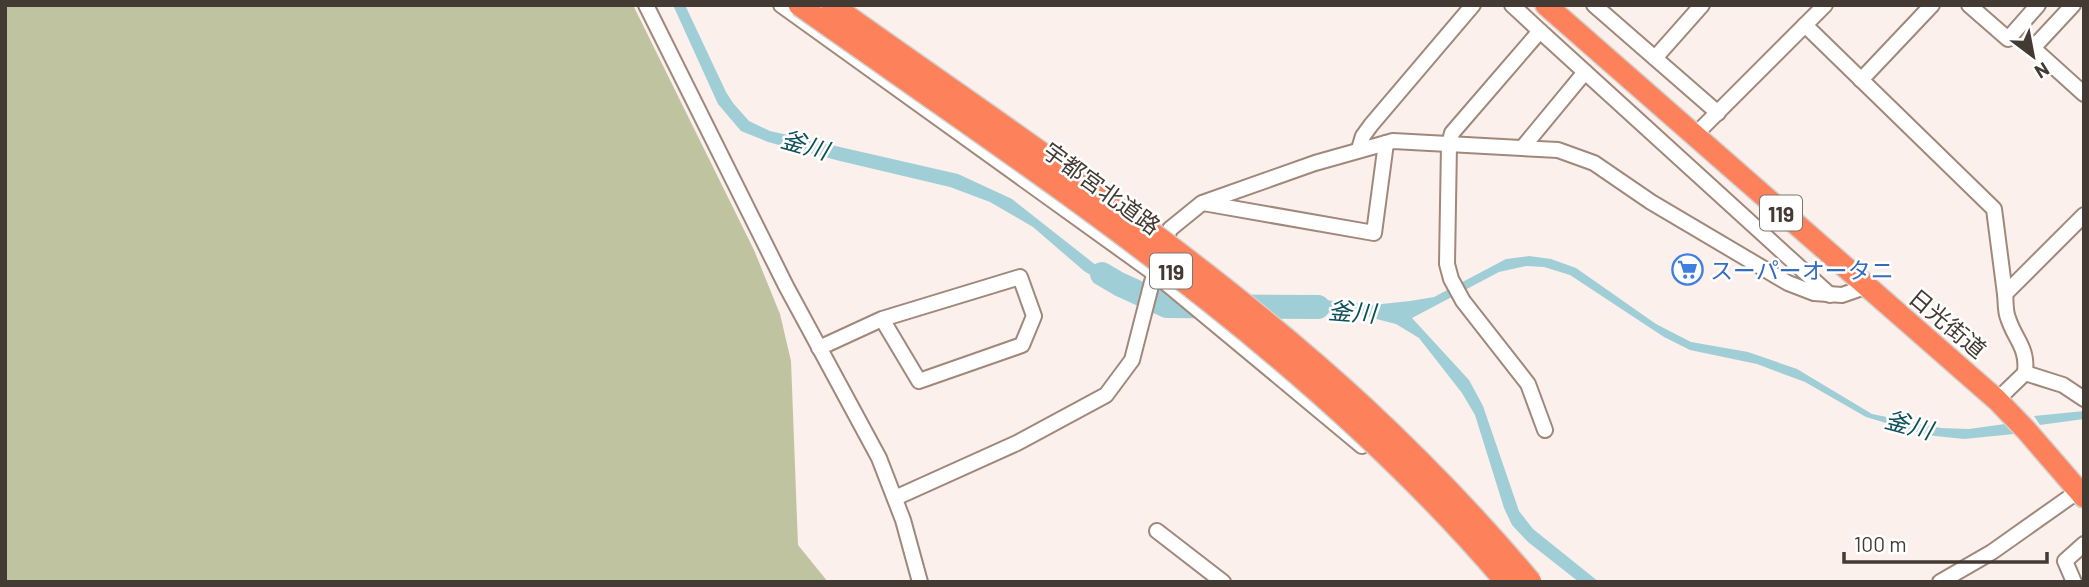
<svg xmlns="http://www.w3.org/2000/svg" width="2089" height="587" font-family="Barlow,'Noto Sans JP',sans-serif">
  <rect width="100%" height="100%" fill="#fbf0eb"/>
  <polygon fill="#c0c3a0" points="5,5 633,5 754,250 780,314 791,361 798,545 828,582 5,582"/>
  <g fill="#a0ced6">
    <polygon points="673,5 685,5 726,92 733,103 749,121 770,131 958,174 1012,199 1097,266 1132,286 1127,298 1084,271 1033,227 990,202 950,187 840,161 768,142 741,131 718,104"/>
    <polygon points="1529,256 1551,259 1576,268 1656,324 1691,342 1748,352 1797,369 1872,414 1941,428 1969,429 2005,424 2014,434 1964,439 1926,435 1866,417 1805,382 1757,364 1690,350 1664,337 1570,275 1544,267 1526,266 1499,272 1412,318 1469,380 1483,406 1519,511 1533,529 1599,582 1579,582 1528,542 1512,525 1504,508 1475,415 1462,393 1419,338 1396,324 1357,314 1286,310 1287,296 1372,305 1410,301 1434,297 1506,259"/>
    <polygon points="2084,411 2084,419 2040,425 2034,416"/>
  </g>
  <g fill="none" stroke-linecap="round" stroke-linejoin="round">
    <polyline stroke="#a0ced6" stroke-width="24" points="1102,274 1119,284 1167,306 1318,307"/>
    <defs>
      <g id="minor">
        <polyline points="646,5 786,286 879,458 903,520 920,582"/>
        <polyline points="781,5 1155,274 1362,446"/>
        <polyline points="1512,5 1540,31 1452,133 1449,145 1447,264 1451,279 1463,301 1528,384 1545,430"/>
        <polyline points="1594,5 1718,113"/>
        <polyline points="1969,5 2008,39 2038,5"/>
        <polyline points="2073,5 2033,48 2084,94"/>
        <polyline points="1805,25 1994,209 2005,294 2084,215"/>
        <polyline points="1540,31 1830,295"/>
        <polyline points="1655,58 1702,5"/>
        <polyline points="1861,80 1932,5"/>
        <polyline points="1694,136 1825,5"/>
        <polyline points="1523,147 1585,72"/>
        <polyline points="1359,149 1363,136 1371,125 1473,5"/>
        <polyline points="1203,203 1374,233 1386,143"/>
        <path d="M2005,294C2006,302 2005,311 2008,318C2015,340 2028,347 2025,373"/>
        <polyline points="819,348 882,319 1020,277 1034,316 1022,345 919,381 882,319"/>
        <polyline points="1997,400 2025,373 2063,385 2084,399"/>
        <polyline points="895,498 1017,443 1106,395 1132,360 1152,282 1170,229 1202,203 1315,163 1386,143 1393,141 1558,150 1594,163 1651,202 1788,283 1814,293 1842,295 1865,287"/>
        <polyline points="1157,531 1223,582"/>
        <polyline points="1940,582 1992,552 2084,487"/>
        <polyline points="2074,582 2065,561 2084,544"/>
      </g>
      <polyline id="highway" points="1546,5 1997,400 2026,430 2084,497"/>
    </defs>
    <use href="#minor" stroke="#a0887b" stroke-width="18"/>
    <use href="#highway" stroke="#d2d0ce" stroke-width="24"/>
    <use href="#minor" stroke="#fff" stroke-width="14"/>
    <use href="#highway" stroke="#fd825c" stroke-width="21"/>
    <defs>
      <g id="highway-bridge">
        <path d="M799,5C1048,181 1307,348 1506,582"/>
        <path d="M832,5C1011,133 1201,256 1363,406C1422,461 1479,520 1531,582"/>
      </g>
    </defs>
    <use href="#highway-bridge" stroke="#d2d0ce" stroke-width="24" stroke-linecap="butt"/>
    <use href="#highway-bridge" stroke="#fd825c" stroke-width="21"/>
  </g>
  <defs>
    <symbol id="supermarket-ring" viewBox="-11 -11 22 22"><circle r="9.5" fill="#fff" stroke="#3f7fe0" stroke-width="1.5"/><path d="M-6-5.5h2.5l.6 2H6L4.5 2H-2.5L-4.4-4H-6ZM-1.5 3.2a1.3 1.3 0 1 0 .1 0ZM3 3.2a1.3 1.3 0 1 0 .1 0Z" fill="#3f7fe0"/></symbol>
  </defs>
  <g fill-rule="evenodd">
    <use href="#supermarket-ring" x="1670" y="252" width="35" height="35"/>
  </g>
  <g text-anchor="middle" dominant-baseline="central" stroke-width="5" stroke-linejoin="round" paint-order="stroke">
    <g fill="#fff" stroke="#7c7571" stroke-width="2">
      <rect x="1760" y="195.5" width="42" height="35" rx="5"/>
      <rect x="1150" y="253.5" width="42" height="35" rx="5"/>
    </g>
    <g font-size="21" font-weight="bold" fill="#443a34">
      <text x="1781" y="213">119</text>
      <text x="1171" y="271">119</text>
    </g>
    <g font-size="23" fill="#443a34" stroke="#fff">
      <text transform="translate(1102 188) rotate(36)">宇都宮北道路</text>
      <text transform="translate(1948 323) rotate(40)">日光街道</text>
    </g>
    <g font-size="23" fill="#366cbe" stroke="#fff" text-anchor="start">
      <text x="1710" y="270">スーパーオータニ</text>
    </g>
    <g font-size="24" font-style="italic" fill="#0e5059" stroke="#fff">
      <text transform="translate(805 144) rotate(16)">釜川</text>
      <text transform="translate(1352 311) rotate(4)">釜川</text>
      <text transform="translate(1909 424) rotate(15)">釜川</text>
    </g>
  </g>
  <rect width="2089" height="587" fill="none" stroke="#443a34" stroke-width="14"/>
  <g transform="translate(2033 56) rotate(148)" stroke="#ffffff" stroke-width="5" paint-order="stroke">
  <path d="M0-5L12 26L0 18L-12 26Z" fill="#443a34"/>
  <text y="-10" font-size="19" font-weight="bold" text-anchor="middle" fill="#443a34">N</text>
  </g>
  <path d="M1844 552v10h203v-10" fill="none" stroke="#443a34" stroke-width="3.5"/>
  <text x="1854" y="552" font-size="21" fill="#443a34" stroke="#ffffff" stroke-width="5" paint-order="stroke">100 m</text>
</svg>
